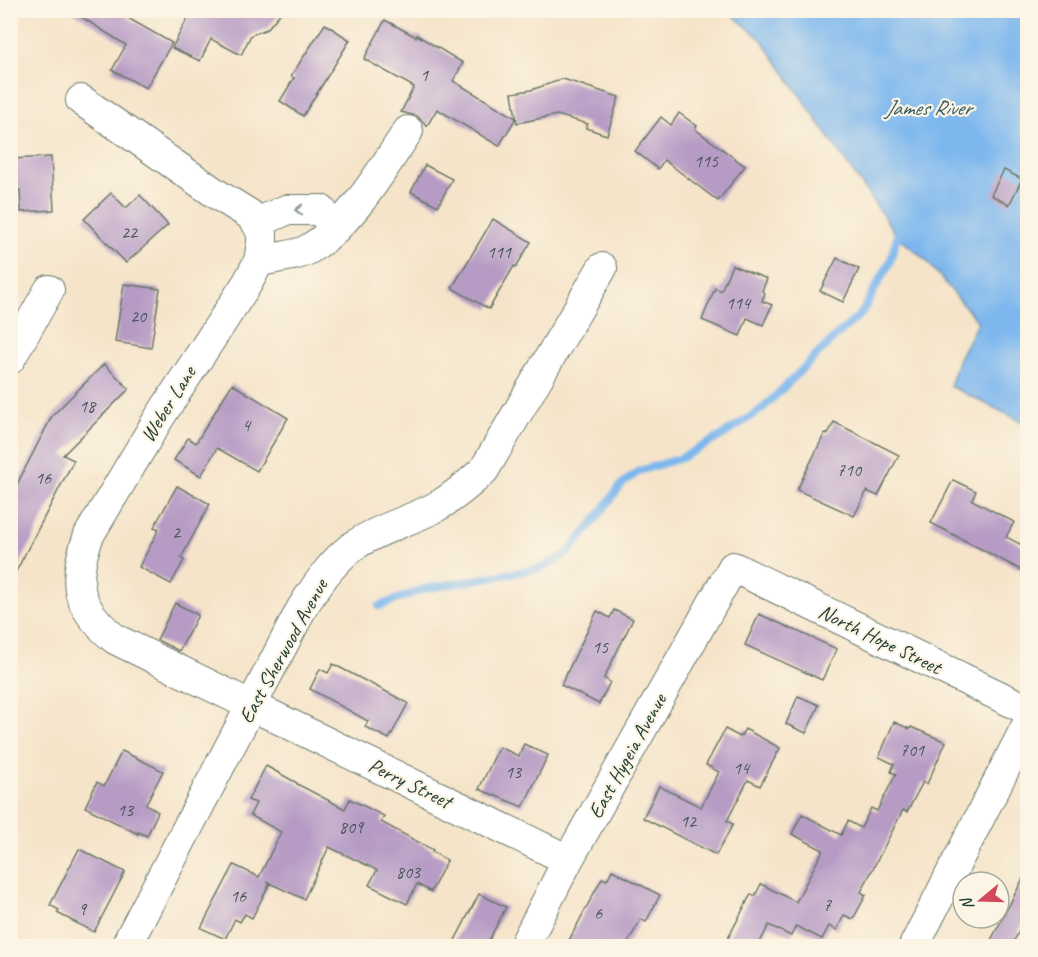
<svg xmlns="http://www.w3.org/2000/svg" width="1038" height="957" font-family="Caveat,sans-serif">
  <rect width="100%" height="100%" fill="#fcf5e5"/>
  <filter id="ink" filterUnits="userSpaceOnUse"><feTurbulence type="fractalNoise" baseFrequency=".0167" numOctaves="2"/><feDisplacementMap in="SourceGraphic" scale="12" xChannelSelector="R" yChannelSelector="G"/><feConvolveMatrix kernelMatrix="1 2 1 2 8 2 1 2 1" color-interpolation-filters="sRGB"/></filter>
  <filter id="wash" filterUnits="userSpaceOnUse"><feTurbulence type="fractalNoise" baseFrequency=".008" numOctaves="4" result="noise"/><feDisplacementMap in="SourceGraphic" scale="24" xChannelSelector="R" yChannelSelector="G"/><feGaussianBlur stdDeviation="1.35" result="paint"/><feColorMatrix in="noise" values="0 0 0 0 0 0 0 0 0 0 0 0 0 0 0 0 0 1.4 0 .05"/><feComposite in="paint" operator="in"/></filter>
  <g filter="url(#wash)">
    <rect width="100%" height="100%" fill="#f5e4c9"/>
    <polygon fill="#7db7ee" stroke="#4e7a91" stroke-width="1.5" points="728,11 1027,11 1027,424 950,386 959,358 978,322 926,260 897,236 762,40"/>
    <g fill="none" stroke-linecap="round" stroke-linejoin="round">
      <polyline stroke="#7db7ee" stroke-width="8" points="379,606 424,589 541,568 568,553 593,523 622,484 639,471 681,458 723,435 762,409 840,332 861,314 890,262 897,236"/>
    </g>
    <g id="blocks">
      <g fill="#b69bc5">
        <polygon points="70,10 130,10 126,17 172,43 146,88 112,70 126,45"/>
        <polygon points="192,10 283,10 267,29 251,35 241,55 211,39 200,61 172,48"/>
        <polygon points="385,20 416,37 417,35 463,63 453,81 516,118 499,146 437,109 427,126 417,116 401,112 414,87 364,59"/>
        <polygon points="325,24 350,40 303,116 280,101 294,78 291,76"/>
        <polygon points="563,79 619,97 607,135 586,128 588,124 557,115 517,123 512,93 531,90"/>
        <polygon points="679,113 697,126 695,129 745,166 718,201 664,160 658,169 635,151 661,117 671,125"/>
        <polygon points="51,157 54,210 21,212 20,190 10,191 10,159"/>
        <polygon points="425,165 452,179 438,206 411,192"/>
        <polygon points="1004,170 1022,179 1009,205 991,195"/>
        <polygon points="111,193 126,208 140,195 168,225 126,263 84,219"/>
        <polygon points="493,219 531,242 516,267 514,266 489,309 452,288"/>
        <polygon points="837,258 859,269 843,302 820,291"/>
        <polygon points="732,265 767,279 762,291 765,293 762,301 772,305 763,325 747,318 740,336 702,320 715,288 721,291"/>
        <polygon points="124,284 160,289 151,348 115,342"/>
        <polygon points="104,364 129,389 63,455 74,460 10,583 10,498 52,416"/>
        <polygon points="232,384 288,418 257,471 217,448 201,476 174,460 188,438 196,443"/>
        <polygon points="834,422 899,455 878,496 867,491 854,516 797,490 825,433 828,434"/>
        <polygon points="953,480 976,491 972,500 1014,522 1006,537 1028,548 1028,558 1021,570 931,523"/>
        <polygon points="177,486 210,504 181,558 184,560 171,584 139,567 159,529 154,527"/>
        <polygon points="175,603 198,615 179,651 157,640"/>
        <polygon points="614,610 633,619 604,678 610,682 599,704 561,685 597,611 610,618"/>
        <polygon points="759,614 837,649 822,680 745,645"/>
        <polygon points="333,664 408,703 389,739 365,727 368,721 310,689 320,669 328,673"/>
        <polygon points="798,696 819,705 806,733 786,724"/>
        <polygon points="894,722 910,729 911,727 946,742 927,784 923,782 907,812 903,810 861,892 866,895 853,919 844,915 837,930 829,926 822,939 796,926 791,936 769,925 758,946 724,946 751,894 755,896 761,884 796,902 823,850 792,834 802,814 841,835 848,821 861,828 871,808 877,811 896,774 891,772 894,764 879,757"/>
        <polygon points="725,729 740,737 745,729 780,748 760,786 748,780 727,821 733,824 716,855 643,818 659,786 701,807 719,772 706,765"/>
        <polygon points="524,744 548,755 523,807 479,789 499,747 519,756"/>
        <polygon points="122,751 163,771 146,804 158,812 147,836 138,832 138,834 85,807 97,782 104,786"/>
        <polygon points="266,766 297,783 297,784 345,809 350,799 384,816 381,822 433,850 432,852 447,860 431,892 417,884 407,904 369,885 377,870 329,847 304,899 267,882 270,883 252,918 245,914 240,922 235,919 225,939 201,928 234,865 259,877 281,832 250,815 256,803 248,800"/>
        <polygon points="79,849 125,872 94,932 57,913 59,910 50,905"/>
        <polygon points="1028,869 1028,915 1011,946 988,946"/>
        <polygon points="612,870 660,895 646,922 641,919 626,946 566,946 602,878 607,880"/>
        <polygon points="479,894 506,907 486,946 452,946"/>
      </g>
    </g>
  </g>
  <g filter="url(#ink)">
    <use href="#blocks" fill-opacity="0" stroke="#6a7768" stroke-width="1.5"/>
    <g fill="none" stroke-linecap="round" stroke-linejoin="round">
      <defs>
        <g id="minor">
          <path d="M81,100L218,195L249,214L257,223L262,234V243L259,261L248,282L159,418L89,535C71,582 76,607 115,639L568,860"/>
          <polyline points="257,223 286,210 321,210 335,229"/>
          <path d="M259,261C273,258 298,256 309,249C351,224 381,171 408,131"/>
          <polyline points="10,359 49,290"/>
          <path d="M126,946L302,608C316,586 331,563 352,547C376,530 406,522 432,509C452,499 468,485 484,470L602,268"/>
          <polyline points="524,946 568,860 733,567 1028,710"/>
          <polyline points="914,946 1028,723"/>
        </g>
      </defs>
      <use href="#minor" stroke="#6a7768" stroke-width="32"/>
      <use href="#minor" stroke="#fff" stroke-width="30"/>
    </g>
    <defs><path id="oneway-chevron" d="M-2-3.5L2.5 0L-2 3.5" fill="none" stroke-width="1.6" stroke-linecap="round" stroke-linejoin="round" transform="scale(1.5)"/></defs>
    <use stroke="#8f9e9a" href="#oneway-chevron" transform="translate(299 210) rotate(-179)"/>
  </g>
  <g text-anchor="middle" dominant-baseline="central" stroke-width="4.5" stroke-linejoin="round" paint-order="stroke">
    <g font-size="18" fill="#455458">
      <text x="424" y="75">1</text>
      <text x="706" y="161">115</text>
      <text x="129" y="232">22</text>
      <text x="499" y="252">111</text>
      <text x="738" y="303">114</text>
      <text x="138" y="316">20</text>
      <text x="87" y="406">18</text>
      <text x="246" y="425">4</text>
      <text x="849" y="470">710</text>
      <text x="43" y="478">16</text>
      <text x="176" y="532">2</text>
      <text x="600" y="647">15</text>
      <text x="912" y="750">701</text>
      <text x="741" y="768">14</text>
      <text x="513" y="772">13</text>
      <text x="125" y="810">13</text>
      <text x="688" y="821">12</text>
      <text x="351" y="827">809</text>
      <text x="408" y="872">803</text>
      <text x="238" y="896">16</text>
      <text x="827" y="905">7</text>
      <text x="82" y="909">9</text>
      <text x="598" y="913">6</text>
    </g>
    <g font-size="21" fill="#1f3d34" stroke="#fcf5e5">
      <text transform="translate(168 404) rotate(-58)">Weber Lane</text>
      <text transform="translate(880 639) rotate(26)">North Hope Street</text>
      <text transform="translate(283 651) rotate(-61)">East Sherwood Avenue</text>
      <text transform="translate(627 756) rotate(-61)">East Hygeia Avenue</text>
      <text transform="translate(410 783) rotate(26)">Perry Street</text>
    </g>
    <g font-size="22" font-style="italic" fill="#365c62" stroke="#fcf5e5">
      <text x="928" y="108">James River</text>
    </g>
  </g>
  <rect width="1038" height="957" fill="none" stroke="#fcf5e5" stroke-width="36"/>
  <g transform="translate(981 900) rotate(251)"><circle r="28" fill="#fcf5e5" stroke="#a4ab9e" stroke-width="1.5"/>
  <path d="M0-4.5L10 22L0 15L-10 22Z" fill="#d1495b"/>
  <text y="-9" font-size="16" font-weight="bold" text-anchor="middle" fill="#1f3d34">N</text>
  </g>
</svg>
